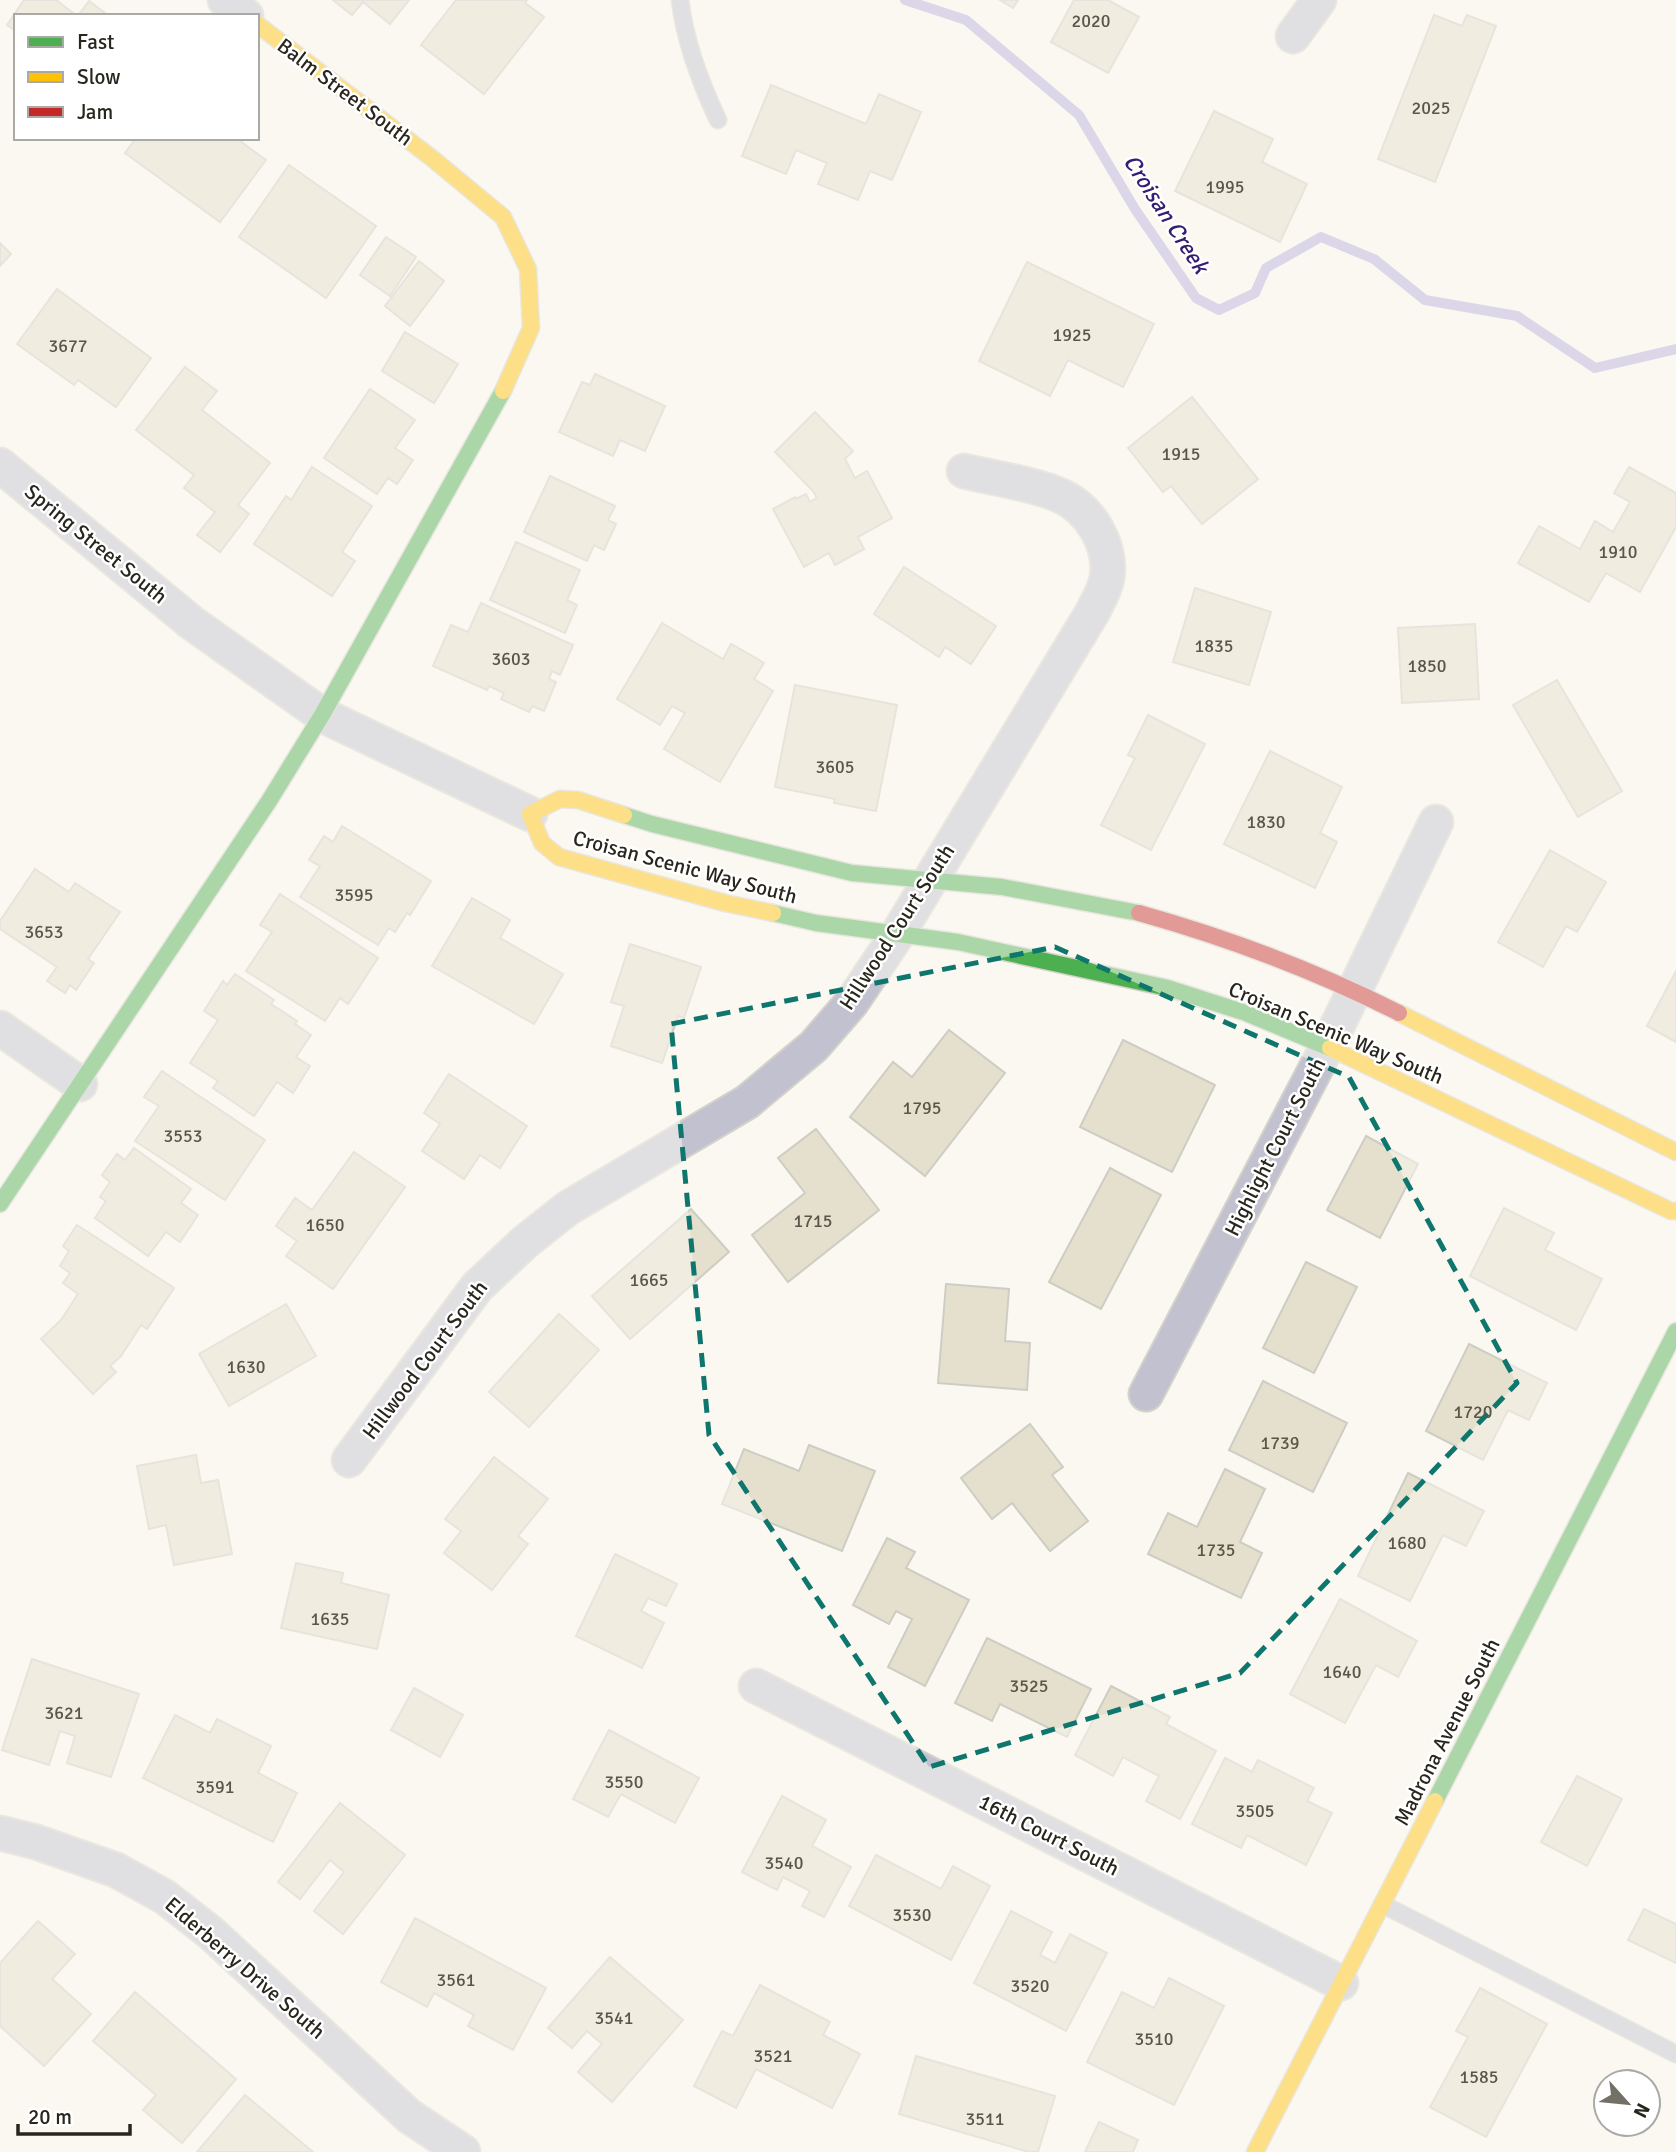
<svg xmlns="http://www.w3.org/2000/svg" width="1676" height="2152" font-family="Signika,sans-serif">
  <rect width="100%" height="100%" fill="#faf8f0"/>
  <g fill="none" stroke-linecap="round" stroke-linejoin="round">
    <polyline stroke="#b6b0e1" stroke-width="10" points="905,0 966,20 1079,115 1135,209 1196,298 1219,310 1255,293 1266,268 1321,237 1374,259 1425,300 1517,316 1595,368 1676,349"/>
  </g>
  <g fill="#e4e0cd" stroke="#cecdc4" stroke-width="2">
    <polygon points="24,0 56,0 77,16 16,16 16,31 7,25"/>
    <polygon points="333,0 409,0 390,24 363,2 352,15"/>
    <polygon points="456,0 527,0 525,3 544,17 484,94 421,45"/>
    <polygon points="1000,0 1018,0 1013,8"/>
    <polygon points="1074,0 1108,0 1139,17 1108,73 1051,42"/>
    <polygon points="89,1 109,16 78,16"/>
    <polygon points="1434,15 1462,26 1467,15 1496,26 1435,182 1378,159"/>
    <polygon points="771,85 866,124 879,94 921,112 892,180 870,171 858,200 818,184 827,163 796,150 786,174 742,156"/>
    <polygon points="1214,111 1273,139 1262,162 1307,184 1280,242 1175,191"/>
    <polygon points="136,138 236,138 266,160 220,222 125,153"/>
    <polygon points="289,165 376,226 326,298 239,237"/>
    <polygon points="386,237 416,257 390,296 360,275"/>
    <polygon points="0,243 11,254 0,266"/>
    <polygon points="419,261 444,281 410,326 385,306"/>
    <polygon points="1027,262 1154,324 1123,387 1068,360 1050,396 979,361"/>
    <polygon points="57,289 151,358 116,407 78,380 74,385 17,344"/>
    <polygon points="405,332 458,364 434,403 382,371"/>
    <polygon points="185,367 217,391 202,410 270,463 238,505 249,514 220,552 197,535 215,512 184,488 194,475 136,430"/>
    <polygon points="595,374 665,406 645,451 620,440 613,456 559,432 582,382 590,385"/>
    <polygon points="370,389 415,420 395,448 413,460 397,484 388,478 377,494 324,458"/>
    <polygon points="1192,397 1258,479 1202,524 1171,486 1163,492 1128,448"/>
    <polygon points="815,412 853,451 845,459 855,478 867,471 892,518 858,537 864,549 835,565 829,553 804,567 773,509 795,497 796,499 806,494 810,502 817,498 813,491 775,452"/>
    <polygon points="312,467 372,506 342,552 355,561 332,596 254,544 286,496 291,500"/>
    <polygon points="1629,467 1676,493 1676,527 1640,592 1606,573 1589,602 1518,563 1539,526 1580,549 1595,521 1613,532 1630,502 1614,493"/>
    <polygon points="550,476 615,506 608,520 616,524 604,550 594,545 587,561 524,532"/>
    <polygon points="516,542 580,570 567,600 577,605 565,633 490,600"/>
    <polygon points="904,567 996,626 971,664 945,647 939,657 874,614"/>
    <polygon points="1195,588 1271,612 1249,685 1173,662"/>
    <polygon points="481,603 573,645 560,675 552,671 549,679 556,682 544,711 532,706 529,712 501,699 504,693 489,686 487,690 433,666 451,625 468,632"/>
    <polygon points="662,623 723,659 731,644 764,663 754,679 773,691 720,782 664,749 685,713 672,706 660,725 617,699"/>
    <polygon points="1475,624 1479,699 1402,703 1398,628"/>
    <polygon points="1557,680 1622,791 1578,817 1513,705"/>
    <polygon points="795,685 897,705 876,811 834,803 835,799 775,787"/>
    <polygon points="1148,715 1205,744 1151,850 1101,825 1135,758 1128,755"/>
    <polygon points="1270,751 1342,787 1320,833 1337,842 1315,888 1224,844"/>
    <polygon points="342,826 431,881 410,915 407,913 395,932 389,928 378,945 300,897 320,866 309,860 324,836 333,842"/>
    <polygon points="1550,850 1606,882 1577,932 1566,926 1543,967 1498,942"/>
    <polygon points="35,869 69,892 75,883 120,912 88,959 94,963 76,990 70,985 65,993 47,981 57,967 0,929 0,921"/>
    <polygon points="280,894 378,958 348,1004 340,998 325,1021 246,971 272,932 260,925"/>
    <polygon points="472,898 510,920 500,938 563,974 534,1024 432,966"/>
    <polygon points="630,944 701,967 684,1018 678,1016 662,1063 611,1046 624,1006 611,1002"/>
    <polygon points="1676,971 1676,1042 1647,1026"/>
    <polygon points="235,974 274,1000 271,1004 297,1021 295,1024 311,1035 296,1057 310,1066 293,1093 277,1082 254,1116 213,1088 218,1081 190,1063 218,1020 204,1011 223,981 227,985"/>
    <polygon points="949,1030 1005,1073 925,1176 850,1117 893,1062 912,1077"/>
    <polygon points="1123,1040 1215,1085 1172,1172 1080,1127"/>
    <polygon points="162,1071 265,1140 225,1200 135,1141 159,1106 144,1097"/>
    <polygon points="449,1074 527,1126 500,1168 480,1155 464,1179 422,1151 440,1124 424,1113"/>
    <polygon points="816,1129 879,1210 788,1282 752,1235 805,1193 778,1158"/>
    <polygon points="1366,1136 1418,1164 1380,1238 1327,1210"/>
    <polygon points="134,1148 191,1189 181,1203 198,1215 180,1242 166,1232 148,1256 95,1218 106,1201 100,1197 110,1182 102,1175 117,1154 125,1160"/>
    <polygon points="354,1152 405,1187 333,1289 286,1256 297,1241 276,1226 295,1198 312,1210"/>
    <polygon points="1110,1168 1161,1195 1101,1309 1049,1282"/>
    <polygon points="1504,1208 1554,1233 1545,1250 1602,1279 1576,1330 1470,1276"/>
    <polygon points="691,1209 729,1252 630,1339 592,1296"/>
    <polygon points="77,1225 174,1288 147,1329 141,1325 121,1356 110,1366 116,1372 93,1394 41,1339 61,1320 78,1294 63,1283 70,1273 60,1266 69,1251 63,1246"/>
    <polygon points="1306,1262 1357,1287 1314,1373 1263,1348"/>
    <polygon points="946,1284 1009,1289 1005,1341 1030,1343 1027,1390 938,1383"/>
    <polygon points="286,1304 316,1356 229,1406 199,1354"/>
    <polygon points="559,1314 599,1350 529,1427 489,1392"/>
    <polygon points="1469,1344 1547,1383 1529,1420 1508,1410 1483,1460 1426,1431"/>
    <polygon points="1263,1381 1347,1423 1313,1492 1229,1450"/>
    <polygon points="1030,1424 1063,1467 1052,1475 1088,1521 1050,1551 1012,1503 992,1519 961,1478"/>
    <polygon points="809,1445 875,1471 842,1551 722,1504 744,1449 799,1471"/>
    <polygon points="196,1455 201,1483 218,1480 232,1554 174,1565 166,1525 149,1529 137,1466"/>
    <polygon points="494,1457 548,1499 518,1536 528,1544 492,1590 444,1553 461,1531 445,1519"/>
    <polygon points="1225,1469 1265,1489 1240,1542 1262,1553 1241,1598 1148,1554 1168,1513 1197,1527"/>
    <polygon points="1408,1473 1484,1511 1466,1546 1443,1535 1410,1601 1358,1576"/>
    <polygon points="887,1538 915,1552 906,1568 969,1600 925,1686 888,1667 912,1619 896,1611 889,1624 853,1605"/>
    <polygon points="615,1554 677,1584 666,1606 648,1598 641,1611 664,1623 642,1668 576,1636"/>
    <polygon points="296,1563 343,1573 341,1583 389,1595 377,1649 281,1628"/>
    <polygon points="1340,1599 1417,1641 1398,1677 1376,1665 1345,1723 1290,1694"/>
    <polygon points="987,1638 1091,1689 1067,1737 1000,1704 992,1721 955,1703"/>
    <polygon points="32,1659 139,1694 111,1777 67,1763 75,1736 60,1731 49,1765 2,1750"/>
    <polygon points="1111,1686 1170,1717 1166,1724 1216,1751 1180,1819 1146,1801 1159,1776 1123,1757 1113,1776 1075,1755"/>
    <polygon points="414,1688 463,1715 440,1757 391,1730"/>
    <polygon points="175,1715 210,1733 217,1719 271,1746 258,1773 297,1793 273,1842 143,1778"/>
    <polygon points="609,1730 699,1778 675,1823 621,1794 608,1817 573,1799"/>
    <polygon points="1225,1758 1252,1772 1258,1760 1314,1788 1307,1801 1332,1813 1306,1865 1247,1835 1241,1848 1192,1824"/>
    <polygon points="1577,1776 1622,1799 1587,1866 1541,1842"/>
    <polygon points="782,1796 826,1820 812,1846 851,1867 824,1917 802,1906 810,1891 783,1877 777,1890 742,1872"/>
    <polygon points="340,1803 405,1855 343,1934 314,1911 344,1872 330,1860 300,1899 278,1882"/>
    <polygon points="876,1855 941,1889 953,1866 990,1886 951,1960 849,1906"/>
    <polygon points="1644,1909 1676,1924 1676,1963 1628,1940"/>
    <polygon points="1011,1911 1052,1932 1040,1955 1055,1963 1070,1934 1107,1953 1066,2031 974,1983"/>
    <polygon points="415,1918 546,1988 513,2050 468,2026 474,2015 434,1993 427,2007 381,1982"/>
    <polygon points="38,1921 75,1954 52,1979 91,2014 44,2066 0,2026 0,1963"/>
    <polygon points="610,1957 683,2020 612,2102 578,2072 602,2044 587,2031 572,2048 548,2028"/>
    <polygon points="1169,1978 1224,2006 1174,2105 1087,2062 1122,1992 1154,2008"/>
    <polygon points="760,1985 830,2022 823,2035 860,2054 832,2108 756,2069 736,2108 694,2086 722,2031 733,2036"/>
    <polygon points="1480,1988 1547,2024 1486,2137 1430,2107 1468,2037 1456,2031"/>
    <polygon points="135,1992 236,2079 182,2143 143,2110 156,2095 93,2041"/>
    <polygon points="916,2056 1055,2096 1038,2152 1029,2152 899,2114"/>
    <polygon points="245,2095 313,2152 197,2152"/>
    <polygon points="1099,2122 1138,2140 1133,2152 1085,2152"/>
  </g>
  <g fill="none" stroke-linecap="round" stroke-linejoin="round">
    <defs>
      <g id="lane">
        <path d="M680,0C685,42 700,82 718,120"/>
        <polyline points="1382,1904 1676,2054"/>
      </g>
      <g id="street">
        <polyline points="225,0 246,16"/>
        <polyline points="1293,36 1319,0"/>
        <polyline points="0,465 192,623 322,715 530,814"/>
        <polyline points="0,1028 80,1084"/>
        <polyline points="1146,1394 1327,1047 1436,822"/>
        <path d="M349,1460L477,1287L525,1242L568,1208L747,1102L814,1046L852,1002L897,935L1092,613C1097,603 1105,590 1107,578C1112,545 1090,508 1059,495C1034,484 992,478 964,471"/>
        <polyline points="756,1686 1341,1983"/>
        <polyline points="0,1833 36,1842 116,1870 165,1897 211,1933 409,2116 463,2152"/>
      </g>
      <g id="fast">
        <polyline points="624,815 652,824 852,873 1002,887 1139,913"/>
        <polyline points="773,913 816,923 958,942 1168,988 1246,1013 1330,1048"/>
        <polyline points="0,1204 269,801 322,715 503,391"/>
        <polyline points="1435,1801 1676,1331"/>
      </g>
      <g id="slow">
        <polyline points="257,24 433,159 503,217 528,269 531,328 503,391"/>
        <polyline points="624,815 578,800 560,799 530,814 542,843 559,857 725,903 773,913"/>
        <polyline points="1399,1013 1676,1152"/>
        <polyline points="1330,1048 1671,1211 1676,1211"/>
        <polyline points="1255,2152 1435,1801"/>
      </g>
      <path id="jam" d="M1139,913C1228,938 1316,971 1399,1013"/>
    </defs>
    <use href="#lane" stroke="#d4d2cb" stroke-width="19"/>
    <use href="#street" stroke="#d4d2cb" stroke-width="37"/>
    <use href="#fast" stroke="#d4d2cb" stroke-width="19"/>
    <use href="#slow" stroke="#d4d2cb" stroke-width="19"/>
    <use href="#jam" stroke="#d4d2cb" stroke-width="19"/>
    <use href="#lane" stroke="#c2c1cf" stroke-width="16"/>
    <use href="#street" stroke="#c2c1cf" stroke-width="33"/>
    <use href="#fast" stroke="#4caf50" stroke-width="16"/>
    <use href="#slow" stroke="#ffc107" stroke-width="16"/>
    <use href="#jam" stroke="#c62828" stroke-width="16"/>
  </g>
  <path d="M0 0H1676V2152H0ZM1055,947L1349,1077L1517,1383L1240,1673L929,1767L709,1435L671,1024Z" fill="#faf8f0" fill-opacity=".55" fill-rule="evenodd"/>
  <path fill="none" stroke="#0f766e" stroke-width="5" stroke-dasharray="14 9" stroke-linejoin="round" d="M1055,947L1349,1077L1517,1383L1240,1673L929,1767L709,1435L671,1024Z"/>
  <g text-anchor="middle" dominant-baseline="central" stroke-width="5" stroke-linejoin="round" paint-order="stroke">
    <g font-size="18" fill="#585549">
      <text x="1091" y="21">2020</text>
      <text x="1431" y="108">2025</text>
      <text x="1225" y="187">1995</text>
      <text x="1072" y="335">1925</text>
      <text x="68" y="346">3677</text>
      <text x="1181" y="454">1915</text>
      <text x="1618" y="552">1910</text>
      <text x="1214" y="646">1835</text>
      <text x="511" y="659">3603</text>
      <text x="1427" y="666">1850</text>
      <text x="835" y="767">3605</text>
      <text x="1266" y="822">1830</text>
      <text x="354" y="895">3595</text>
      <text x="44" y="932">3653</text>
      <text x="922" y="1108">1795</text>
      <text x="183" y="1136">3553</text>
      <text x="813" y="1221">1715</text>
      <text x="325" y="1225">1650</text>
      <text x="649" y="1280">1665</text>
      <text x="246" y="1367">1630</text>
      <text x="1473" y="1412">1720</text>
      <text x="1280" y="1443">1739</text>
      <text x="1407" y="1543">1680</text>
      <text x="1216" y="1550">1735</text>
      <text x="330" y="1619">1635</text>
      <text x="1342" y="1672">1640</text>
      <text x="1029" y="1686">3525</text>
      <text x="64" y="1713">3621</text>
      <text x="624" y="1782">3550</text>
      <text x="215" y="1787">3591</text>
      <text x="1255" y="1811">3505</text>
      <text x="784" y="1863">3540</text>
      <text x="912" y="1915">3530</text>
      <text x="456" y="1980">3561</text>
      <text x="1030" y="1986">3520</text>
      <text x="614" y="2018">3541</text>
      <text x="1154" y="2039">3510</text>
      <text x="773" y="2056">3521</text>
      <text x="1479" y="2077">1585</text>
      <text x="985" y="2119">3511</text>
    </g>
    <g font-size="21" fill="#29271d" stroke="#fff">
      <text transform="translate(345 92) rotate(37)">Balm Street South</text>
      <text transform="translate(96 544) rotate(39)">Spring Street South</text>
      <text transform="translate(685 867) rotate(15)">Croisan Scenic Way South</text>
      <text transform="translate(897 927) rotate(-57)">Hillwood Court South</text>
      <text transform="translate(1336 1033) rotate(23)">Croisan Scenic Way South</text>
      <text transform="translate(1275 1147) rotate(-63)">Highlight Court South</text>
      <text transform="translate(425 1360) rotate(-53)">Hillwood Court South</text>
      <text transform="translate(1447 1732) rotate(-63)">Madrona Avenue South</text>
      <text transform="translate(1049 1835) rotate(27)">16th Court South</text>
      <text transform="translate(245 1968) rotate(41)">Elderberry Drive South</text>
    </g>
    <g font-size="23" font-style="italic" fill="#331d71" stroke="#fff">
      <text transform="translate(1166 214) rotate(57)">Croisan Creek</text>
    </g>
  </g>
  <rect x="14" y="14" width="245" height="126" fill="#ffffff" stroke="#a9a9a5" stroke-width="2"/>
  <rect x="28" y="37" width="35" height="10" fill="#4caf50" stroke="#a9a9a5" stroke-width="2"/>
  <text x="77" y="49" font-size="21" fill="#29271d">Fast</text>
  <rect x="28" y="72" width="35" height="10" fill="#ffc107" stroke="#a9a9a5" stroke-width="2"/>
  <text x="77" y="84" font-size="21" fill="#29271d">Slow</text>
  <rect x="28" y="107" width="35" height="10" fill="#c62828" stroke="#a9a9a5" stroke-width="2"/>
  <text x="77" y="119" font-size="21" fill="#29271d">Jam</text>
  <g transform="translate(1627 2103) rotate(117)"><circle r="33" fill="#ffffff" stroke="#a9a9a5" stroke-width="2"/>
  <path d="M0-5L12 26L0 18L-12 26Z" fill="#727067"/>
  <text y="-10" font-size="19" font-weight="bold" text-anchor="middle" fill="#29271d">N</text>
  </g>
  <path d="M18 2124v10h112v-10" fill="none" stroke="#29271d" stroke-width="3.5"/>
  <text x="28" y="2124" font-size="21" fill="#29271d" stroke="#ffffff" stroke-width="5" paint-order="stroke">20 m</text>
</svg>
